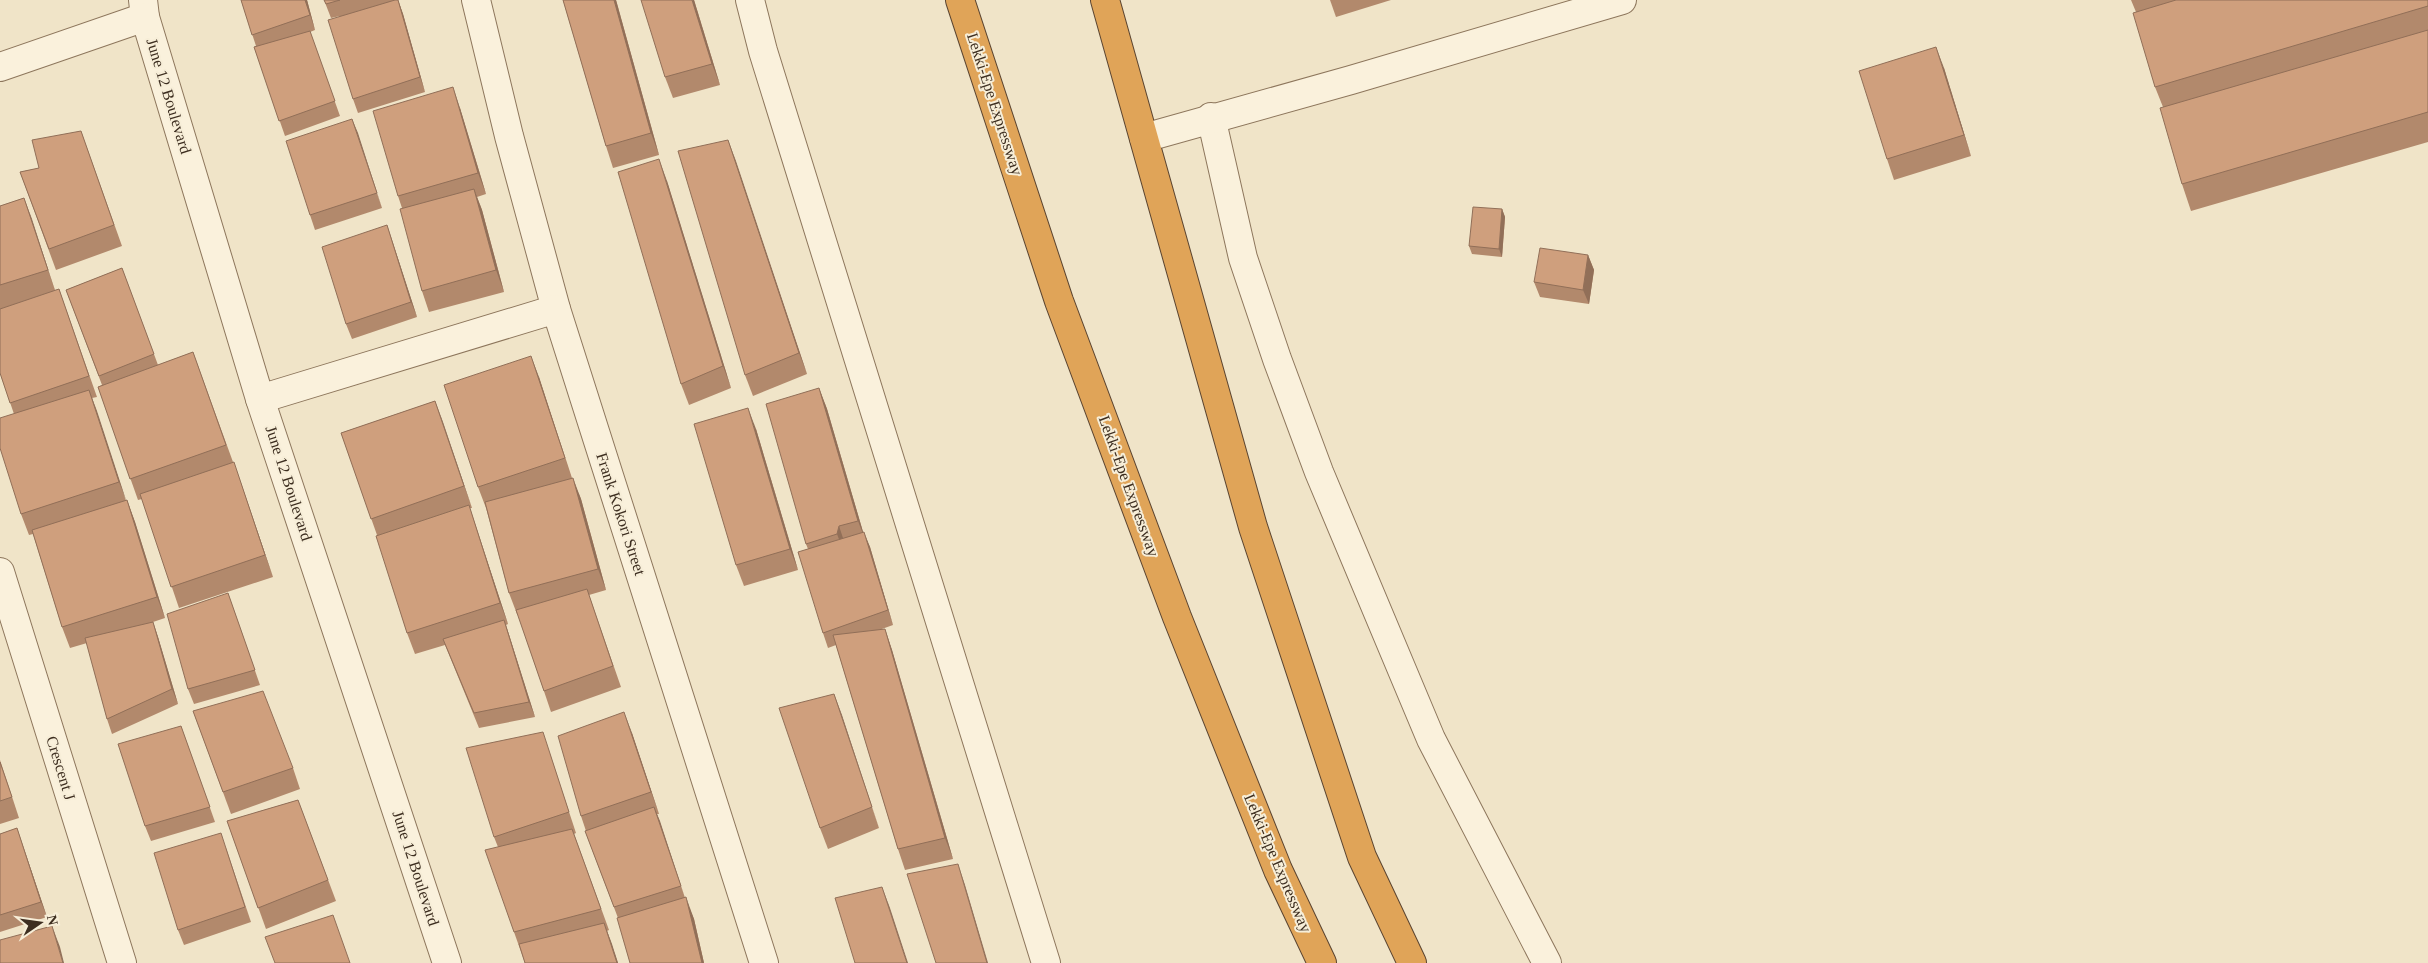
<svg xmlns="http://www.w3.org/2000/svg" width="2428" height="963" font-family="'Times New Roman',serif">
  <rect width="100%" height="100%" fill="#f0e4c8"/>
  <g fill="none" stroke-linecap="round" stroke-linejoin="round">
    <defs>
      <g id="minor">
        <polyline points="143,0 145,17 260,399 447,963"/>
        <polyline points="476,0 509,136 556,309 764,963"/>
        <polyline points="750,0 763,51 1046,963"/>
        <polyline points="0,67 145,17"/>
        <polyline points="1211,117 1243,258 1277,359 1319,472 1431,739 1547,963"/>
        <polyline points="1144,138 1351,80 1622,0"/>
        <polyline points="260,399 556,309"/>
        <polyline points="0,572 122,963"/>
      </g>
      <g id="highway">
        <polyline points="960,0 1059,301 1177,617 1278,870 1322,963"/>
        <polyline points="1105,0 1253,527 1362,857 1412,963"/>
      </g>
    </defs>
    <use href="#minor" stroke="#8d765c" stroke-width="30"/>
    <use href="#highway" stroke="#5b4430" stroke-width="30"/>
    <use href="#minor" stroke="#faf1dc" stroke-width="28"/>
    <use href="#highway" stroke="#e0a458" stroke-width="28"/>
  </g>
  <g fill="#b2896c">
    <polygon points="241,0 307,0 315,30 310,32 340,116 285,136 254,47 256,46"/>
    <polygon points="324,0 398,0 403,14 425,92 358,113 353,99 340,16 331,18"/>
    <polygon points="563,0 616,0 659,155 613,168 606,146"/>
    <polygon points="694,0 720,85 673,98 665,77"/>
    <polygon points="1330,0 1391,0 1336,17"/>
    <polygon points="2131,0 2428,0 2428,142 2191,211 2182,184 2163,107 2155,87 2136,12"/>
    <polygon points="1944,68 1971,156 1894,180 1887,159"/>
    <polygon points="460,108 486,194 477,197 482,210 504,292 429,312 422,291 402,208 398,196"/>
    <polygon points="352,119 382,208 315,230 310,215"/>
    <polygon points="81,131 122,246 56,270 20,172 39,168"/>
    <polygon points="728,140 807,374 753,396 745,375"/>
    <polygon points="667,181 731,388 689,405 681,384"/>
    <polygon points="24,198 55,290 59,289 97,397 92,398 126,501 127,500 135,522 165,618 153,622 158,637 178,704 112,734 107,719 87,643 70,648 62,627 33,534 29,535 21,514 14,414 0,373 0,206"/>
    <polygon points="1502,209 1505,217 1502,257 1472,254 1469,246"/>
    <polygon points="387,225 417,317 352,339 346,324"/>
    <polygon points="1588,255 1594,270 1589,304 1540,297 1534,282"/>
    <polygon points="122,268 158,365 193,352 233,462 241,483 273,577 179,608 142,499 138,500 98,387 102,385 66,290"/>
    <polygon points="539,377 572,478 581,499 606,590 589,595 621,687 551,712 518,614 517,614 509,593 486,508 478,487"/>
    <polygon points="819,388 827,409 863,532 870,547 893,625 879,630 885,629 892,650 953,859 905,870 898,849 836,645 828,648 823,633 808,549 806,544"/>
    <polygon points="435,401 472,508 470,508 508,624 506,625 535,717 479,728 445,645 415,654 407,633 377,535 341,433"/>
    <polygon points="756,429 798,570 744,586 736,565"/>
    <polygon points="228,593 260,685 194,704 188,689"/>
    <polygon points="834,694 879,828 828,849 820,828"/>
    <polygon points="193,711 293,768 300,789 231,814"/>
    <polygon points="181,726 215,822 151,841 145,826"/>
    <polygon points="632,733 659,814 657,814 685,898 694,919 704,963 630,963 618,918 585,831 586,831 581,816"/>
    <polygon points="550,754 576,833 574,834 609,930 607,931 618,963 525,963 514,932 498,847 494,837"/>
    <polygon points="0,760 19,818 0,824"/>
    <polygon points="298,800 336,901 266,929 227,821"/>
    <polygon points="17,828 47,917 0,932 0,834"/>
    <polygon points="226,848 251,922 184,945 178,930"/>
  </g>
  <g fill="#916f58">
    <polygon points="305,0 307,0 315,30"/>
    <polygon points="398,0 403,14 425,92 420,77"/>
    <polygon points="614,0 616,0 659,155 651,133"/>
    <polygon points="692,0 694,0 720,85 712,64"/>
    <polygon points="1936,47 1944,68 1971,156 1964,135"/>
    <polygon points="453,87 460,108 486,194 478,173"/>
    <polygon points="352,119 358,133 382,208 377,193"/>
    <polygon points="728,140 736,161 807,374 799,353"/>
    <polygon points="659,159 667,181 731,388 723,366"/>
    <polygon points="474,189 482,210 504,292 496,270"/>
    <polygon points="24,198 32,219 55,291"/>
    <polygon points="1502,209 1505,217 1502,257 1499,249"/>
    <polygon points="387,225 392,240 417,317 411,302"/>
    <polygon points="1588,255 1594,270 1589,304 1583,290"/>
    <polygon points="531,356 539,377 572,480 565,458"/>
    <polygon points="819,388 827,409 866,542 858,521"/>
    <polygon points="89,390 97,411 127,503 119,482"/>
    <polygon points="435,401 443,422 472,508 464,486"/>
    <polygon points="748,408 756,429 798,570 790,549"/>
    <polygon points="234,462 241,483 273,577 265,555"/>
    <polygon points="573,478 581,499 606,590 598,569"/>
    <polygon points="127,500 135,522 165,618 157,597"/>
    <polygon points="469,505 476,527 508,624 500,603"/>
    <polygon points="839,526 846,547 845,555 837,534"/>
    <polygon points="864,532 870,547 893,625 888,610"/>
    <polygon points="504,620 509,635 535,717 529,702"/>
    <polygon points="153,622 158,637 178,704 172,689"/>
    <polygon points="885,629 892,650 953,859 945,838"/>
    <polygon points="834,694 842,715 879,828 872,807"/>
    <polygon points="624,712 632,733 659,814 651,792"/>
    <polygon points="654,807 660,821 686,901 681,886"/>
    <polygon points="17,828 22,843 47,917 41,902"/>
    <polygon points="958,864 965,885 988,963 987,963"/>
    <polygon points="882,887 890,908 908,963 907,963"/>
    <polygon points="686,897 694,919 704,963 702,963"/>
    <polygon points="604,923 612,944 618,963 617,963"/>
    <polygon points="52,926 60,947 64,963 63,963"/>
  </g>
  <g fill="#cf9f7d" stroke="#916f58">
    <polygon points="241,0 305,0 310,15 252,35"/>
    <polygon points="324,0 340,0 326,4"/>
    <polygon points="395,0 398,0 420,77 353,99 328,20"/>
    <polygon points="563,0 614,0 651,133 606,146"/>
    <polygon points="641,0 692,0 712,64 665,77"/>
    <polygon points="2176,0 2428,0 2428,6 2155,87 2133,13"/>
    <polygon points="2428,30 2428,112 2182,184 2160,108"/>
    <polygon points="310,31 335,101 279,121 254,47"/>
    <polygon points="1936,47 1964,135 1887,159 1859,71"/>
    <polygon points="453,87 478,173 398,196 373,111"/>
    <polygon points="352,119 377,193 310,215 286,141"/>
    <polygon points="81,131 114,225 49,249 20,172 39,168 32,140"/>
    <polygon points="728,140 799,353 745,375 678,151"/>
    <polygon points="659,159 723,366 681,384 618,172"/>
    <polygon points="474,189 496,270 422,291 400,209"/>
    <polygon points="24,198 48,270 0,285 0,206"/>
    <polygon points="1473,207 1502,209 1499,249 1469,246"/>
    <polygon points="387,225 411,302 346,324 322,247"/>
    <polygon points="1540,248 1588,255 1583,290 1534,282"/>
    <polygon points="122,268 154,354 99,376 66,290"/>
    <polygon points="59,289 89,376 10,403 0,373 0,309"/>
    <polygon points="193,352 226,445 130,479 98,387"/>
    <polygon points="531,356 565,458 478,487 444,385"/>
    <polygon points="819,388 858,521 839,526 837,534 806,544 766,404"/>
    <polygon points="89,390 119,482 21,514 0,448 0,418"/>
    <polygon points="435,401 464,486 371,519 341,433"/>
    <polygon points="748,408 790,549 736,565 694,424"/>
    <polygon points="234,462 265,555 171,587 140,494"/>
    <polygon points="573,478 598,569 509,593 485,502"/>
    <polygon points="127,500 157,597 62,627 32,530"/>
    <polygon points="469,505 500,603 407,633 376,536"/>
    <polygon points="864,532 888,610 823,633 798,552"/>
    <polygon points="587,589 613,666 544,691 516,610"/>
    <polygon points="228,593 255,670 188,689 167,614"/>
    <polygon points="504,620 529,702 474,713 443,639"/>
    <polygon points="153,622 172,689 107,719 85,638"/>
    <polygon points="885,629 945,838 898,849 833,635"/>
    <polygon points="263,691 293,768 223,792 193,711"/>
    <polygon points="834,694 872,807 820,828 779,708"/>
    <polygon points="624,712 651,792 581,816 558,736"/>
    <polygon points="181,726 210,807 145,826 118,744"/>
    <polygon points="543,732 569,812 494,837 466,748"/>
    <polygon points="0,762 12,797 0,801"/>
    <polygon points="298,800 328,880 258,908 227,821"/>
    <polygon points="654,807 681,886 614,907 585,831"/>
    <polygon points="17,828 41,902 0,915 0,834"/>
    <polygon points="572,829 601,909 514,932 485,850"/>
    <polygon points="221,833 245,907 178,930 154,853"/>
    <polygon points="958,864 987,963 936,963 907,874"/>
    <polygon points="882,887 907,963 855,963 835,898"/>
    <polygon points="686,897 702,963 630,963 617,918"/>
    <polygon points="333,915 350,963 275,963 265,937"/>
    <polygon points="604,923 617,963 525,963 519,944"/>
    <polygon points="52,926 63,963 0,963 0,940"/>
  </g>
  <g text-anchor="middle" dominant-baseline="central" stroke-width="4" stroke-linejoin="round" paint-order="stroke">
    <g font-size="16" fill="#3d2e20" stroke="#f7eed8">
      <text transform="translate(169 96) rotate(73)">June 12 Boulevard</text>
      <text transform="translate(995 104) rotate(72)">Lekki-Epe Expressway</text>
      <text transform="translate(289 483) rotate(72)">June 12 Boulevard</text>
      <text transform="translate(1129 486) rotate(70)">Lekki-Epe Expressway</text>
      <text transform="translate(621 514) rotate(72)">Frank Kokori Street</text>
      <text transform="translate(61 768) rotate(73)">Crescent J</text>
      <text transform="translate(1278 863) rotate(67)">Lekki-Epe Expressway</text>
      <text transform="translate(416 868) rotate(72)">June 12 Boulevard</text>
    </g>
  </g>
  <g transform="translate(40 923) rotate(77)" stroke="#f7eed8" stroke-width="4" paint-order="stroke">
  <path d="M0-4L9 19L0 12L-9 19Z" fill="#3d2e20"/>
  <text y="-8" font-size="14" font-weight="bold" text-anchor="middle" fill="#3d2e20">N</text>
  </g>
</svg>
